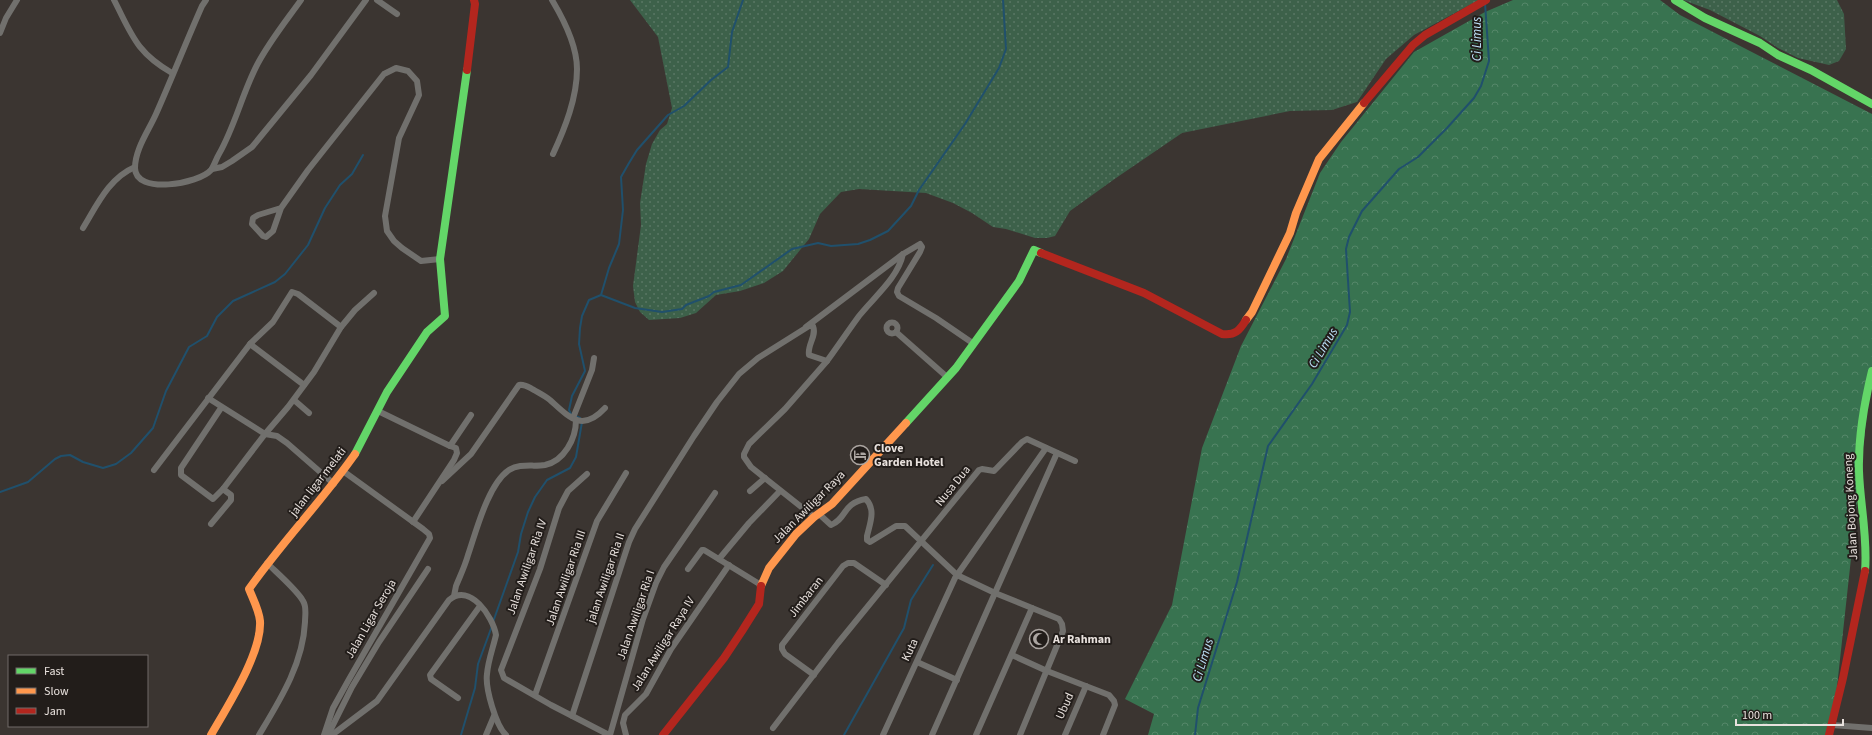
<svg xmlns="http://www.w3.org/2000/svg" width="1872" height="735" font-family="'Source Sans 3',sans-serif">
  <defs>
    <pattern id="grass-dots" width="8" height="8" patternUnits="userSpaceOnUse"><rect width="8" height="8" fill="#3d614a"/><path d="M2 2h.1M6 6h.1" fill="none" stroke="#597764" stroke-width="1.8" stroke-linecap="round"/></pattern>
    <pattern id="forest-crowns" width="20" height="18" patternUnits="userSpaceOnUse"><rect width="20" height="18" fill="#387350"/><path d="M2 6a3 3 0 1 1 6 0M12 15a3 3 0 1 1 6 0" fill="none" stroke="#558769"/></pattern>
  </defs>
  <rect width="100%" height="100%" fill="#3b3531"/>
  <g fill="url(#grass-dots)">
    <polygon points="630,0 1479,0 1414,35 1386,59 1357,102 1332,110 1290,111 1182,133 1116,178 1070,211 1055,236 1047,238 1035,238 1006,229 993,227 972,213 953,203 926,193 859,189 841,192 820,214 809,239 783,271 764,283 740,291 716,295 696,313 680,318 649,320 640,312 635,302 633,286 641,225 640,203 646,164 652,144 660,130 667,124 672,108 658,37"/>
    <polygon points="1683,0 1837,0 1844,14 1846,49 1839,61 1829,65 1798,58 1778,48 1760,36 1710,10"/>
  </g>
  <polygon fill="url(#forest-crowns)" points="1513,0 1660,0 1680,15 1872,114 1872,366 1836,696 1827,735 1148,735 1154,714 1125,699 1172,605 1202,448 1241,346 1286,259 1320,173 1341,142 1414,52 1485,12"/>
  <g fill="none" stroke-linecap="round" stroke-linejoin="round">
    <g stroke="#20506c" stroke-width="2">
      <polyline points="601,295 609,268 619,244 623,210 621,177 629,163 637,150 668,115 684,106 711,80 728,67 732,32 743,0"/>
      <polyline points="580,418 571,414 569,410 572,396 585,371 579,344 580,328 582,316 589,300 601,295 635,308 662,312 682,309 686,305 709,296 714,292 741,285 792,249 818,243 831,246 858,244 870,240 888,231 911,206 919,190 965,124 999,68 1006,49 1003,0"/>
      <polyline points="0,492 28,482 55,459 61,456 70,455 83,462 103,468 116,464 131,453 153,428 166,391 189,347 207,336 217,317 233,301 275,282 285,274 308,245 325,208 340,185 352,174 363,155"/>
      <polyline points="493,622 518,552 521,534 528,512 535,497 547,480 570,468 576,457 582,422"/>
      <polyline points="461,735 475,688 478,664 492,626"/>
      <polyline points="844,735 904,628 911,600 933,565"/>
      <polyline points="1195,735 1198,708 1237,582 1268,446 1312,384 1347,325 1350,312 1346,249 1349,237 1362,211 1399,169 1418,157 1447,128 1474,98 1481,86 1489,61 1485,3"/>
    </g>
    <g stroke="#71706d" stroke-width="6">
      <path d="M114,0C132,35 136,52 172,73"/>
      <path d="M206,0L202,6C186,42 172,78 156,114C149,130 135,149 135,168C135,195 199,184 211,170C214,166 216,159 219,154C235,126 242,94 257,65C269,42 286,21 301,0"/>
      <polyline points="377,0 397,14"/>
      <path d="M552,0C564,20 577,45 577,69C577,98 565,128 553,154"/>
      <polyline points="0,33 6,18 17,0"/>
      <polyline points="212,169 222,167 232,161 252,147 311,75 366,0"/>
      <polyline points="281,208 258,215 253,218 252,224 263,236 266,237 273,231 281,208 308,170 384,74 396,68 408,71 417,81 419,95 399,138 385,216 387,231 394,241 402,248 421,261 440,259"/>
      <path d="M83,228C97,205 109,178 135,167"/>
      <circle cx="892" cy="328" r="5.5"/>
      <polyline points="806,327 903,254 920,244 922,247 920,252 898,288 897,292 899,296 936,318 974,344"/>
      <polyline points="896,332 947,377"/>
      <polyline points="250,344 304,385"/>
      <path d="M827,361C838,346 848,331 859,316C874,297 898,278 903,254"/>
      <polyline points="208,398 265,434 277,436 287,443 334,484"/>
      <polyline points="294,400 309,413"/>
      <polyline points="221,408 181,468 181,475 213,499 223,489 265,434 288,407 314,372 341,327 355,310 374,293"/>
      <polyline points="378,411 450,446 471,415"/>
      <polyline points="573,418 592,370 594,358"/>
      <polyline points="154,470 250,344 273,322 292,292 298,294 341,327"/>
      <polyline points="587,474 568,491 559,508 540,569 501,670 504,678 551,705 609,735"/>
      <path d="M442,481L471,454L519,385C525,384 528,387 534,390C539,393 545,396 550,400C569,417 582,433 605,408"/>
      <polyline points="750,491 765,478"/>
      <path d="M819,514L831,525C847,519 842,503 866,499C876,510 870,523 867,536V540L870,542L896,526H905L957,575L995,593L1059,619L1062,624L1063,631L1020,735"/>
      <polyline points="413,522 454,460 457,453 456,448 450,446"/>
      <polyline points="211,524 231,500 231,495 223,489"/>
      <polyline points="719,559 749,523 780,491"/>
      <polyline points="688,569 702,550 704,550 761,585"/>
      <path d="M454,596L456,586C460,576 465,566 468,555C476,532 488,484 509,470C520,463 533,467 545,465C564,461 576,439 576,420"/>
      <polyline points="1012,655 1047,671 1109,695 1114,701 1115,705 1103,735"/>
      <polyline points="917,662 957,680"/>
      <polyline points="814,675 785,654 782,649 782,645 843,566 848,563 854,563 886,585"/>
      <polyline points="535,695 597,521 626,473"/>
      <polyline points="458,698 431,679 430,675 480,606"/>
      <path d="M572,716L629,542L635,529L694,436L717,402L739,374L758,358L809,326H813C817,336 807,345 809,355L827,361L785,409L749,444L744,454V457L751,467L814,517"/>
      <polyline points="1832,725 1872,728"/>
      <polyline points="773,728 838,643 979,470 982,469 994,471 1022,442 1027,439 1075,461"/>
      <path d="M259,735C280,700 303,664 305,622C305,615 307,607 303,601C298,591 276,572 267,563"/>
      <polyline points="324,735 333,708 348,681 430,538 429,534 423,529 343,471"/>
      <polyline points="328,735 352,687 379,642 428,569"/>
      <path d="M332,735L377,701L449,600C470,582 493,617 496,635C493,648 488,661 487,674C485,688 496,726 506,735"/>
      <polyline points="486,735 494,716"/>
      <polyline points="610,735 643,619 656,583 664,567 715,493"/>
      <polyline points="626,735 623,723 625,715 646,694 671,649 729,565"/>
      <polyline points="883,735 955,578 1046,448"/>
      <polyline points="932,735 1057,453"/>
      <polyline points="976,735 1032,608"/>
      <polyline points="1065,735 1086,686"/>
    </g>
    <g stroke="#63d668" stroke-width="8">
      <polyline points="1675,0 1705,18 1760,43 1778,55 1811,70 1872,104"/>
      <polyline points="906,423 956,368 1019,281 1034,250 1041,253"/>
      <polyline points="355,454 387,392 427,332 445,316 440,259 467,70"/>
      <path d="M1865,571C1868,538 1860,504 1859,471C1858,437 1864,404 1872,371"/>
    </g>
    <g stroke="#ff974d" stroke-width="8">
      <polyline points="1246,320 1252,312 1290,233 1296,213 1319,159 1364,103"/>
      <polyline points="761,586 769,568 796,534 814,517 832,504 906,423"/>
      <path d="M211,735C227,707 262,653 260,621C259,610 253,599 249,589C282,542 322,501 355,454"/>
    </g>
    <g stroke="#b3261e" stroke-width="8">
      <polyline points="467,70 475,4 474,0"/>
      <polyline points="1364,103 1413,45 1425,35 1486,0"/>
      <path d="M1041,253L1144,293L1222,334C1235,336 1240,330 1246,320"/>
      <polyline points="663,735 724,658 742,631 759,604 761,586"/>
      <polyline points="1829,735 1843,678 1865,571"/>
    </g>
  </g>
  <defs>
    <symbol id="hotel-ring" viewBox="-11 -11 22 22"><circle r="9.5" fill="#221d1a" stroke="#aba5a1" stroke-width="1.5"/><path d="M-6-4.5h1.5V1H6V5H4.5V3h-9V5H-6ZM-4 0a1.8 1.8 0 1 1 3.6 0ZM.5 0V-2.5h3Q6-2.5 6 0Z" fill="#aba5a1"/></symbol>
    <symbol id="mosque-ring" viewBox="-11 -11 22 22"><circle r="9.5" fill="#221d1a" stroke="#aba5a1" stroke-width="1.5"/><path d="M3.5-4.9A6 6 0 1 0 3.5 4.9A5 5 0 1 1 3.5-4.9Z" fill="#aba5a1"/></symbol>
  </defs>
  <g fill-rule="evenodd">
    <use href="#hotel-ring" x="849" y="444" width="22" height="22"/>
    <use href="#mosque-ring" x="1028" y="628" width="22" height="22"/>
  </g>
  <g text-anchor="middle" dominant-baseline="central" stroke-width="4" stroke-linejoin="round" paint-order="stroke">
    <g font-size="12" font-weight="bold" fill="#e8e1dd" stroke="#221d1a" text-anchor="start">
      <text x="874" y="448">Clove<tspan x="874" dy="14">Garden Hotel</tspan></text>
      <text x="1053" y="639">Ar Rahman</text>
    </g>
    <g font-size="12" fill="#e8e1dd" stroke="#221d1a">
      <text transform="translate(318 482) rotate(-52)">jalan ligar melati</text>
      <text transform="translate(953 486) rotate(-51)">Nusa Dua</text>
      <text transform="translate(809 507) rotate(-45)">Jalan Awiligar Raya</text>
      <text transform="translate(1851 507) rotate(-93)">Jalan Bojong Koneng</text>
      <text transform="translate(527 567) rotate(-71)">Jalan Awiligar Ria IV</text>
      <text transform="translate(566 578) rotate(-71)">Jalan Awiligar Ria III</text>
      <text transform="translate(606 578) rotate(-71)">jalan Awiligar Ria II</text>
      <text transform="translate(806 597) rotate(-52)">Jimbaran</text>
      <text transform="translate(636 615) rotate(-71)">Jalan Awiligar Ria I</text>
      <text transform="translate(371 619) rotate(-60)">Jalan Ligar Seroja</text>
      <text transform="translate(663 644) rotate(-58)">Jalan Awiligar Raya IV</text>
      <text transform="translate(910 650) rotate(-65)">Kuta</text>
      <text transform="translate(1065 706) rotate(-66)">Ubud</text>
    </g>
    <g font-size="13" font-style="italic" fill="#bde1f9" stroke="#221d1a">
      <text transform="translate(1477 39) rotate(-90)">Ci Limus</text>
      <text transform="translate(1323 348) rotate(-59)">Ci Limus</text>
      <text transform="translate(1203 660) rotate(-73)">Ci Limus</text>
    </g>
  </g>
  <rect x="8" y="655" width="140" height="72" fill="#221d1a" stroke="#716b68"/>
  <rect x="16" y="668" width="20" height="6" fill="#63d668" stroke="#716b68"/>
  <text x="44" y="675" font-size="12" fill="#e8e1dd">Fast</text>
  <rect x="16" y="688" width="20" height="6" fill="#ff974d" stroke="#716b68"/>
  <text x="44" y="695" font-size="12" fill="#e8e1dd">Slow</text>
  <rect x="16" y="708" width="20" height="6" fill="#b3261e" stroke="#716b68"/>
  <text x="44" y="715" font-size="12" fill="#e8e1dd">Jam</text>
  <path d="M1736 719v6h107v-6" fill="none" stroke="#e8e1dd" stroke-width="2"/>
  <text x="1742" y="719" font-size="12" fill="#e8e1dd" stroke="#221d1a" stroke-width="3" paint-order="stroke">100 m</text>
</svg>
